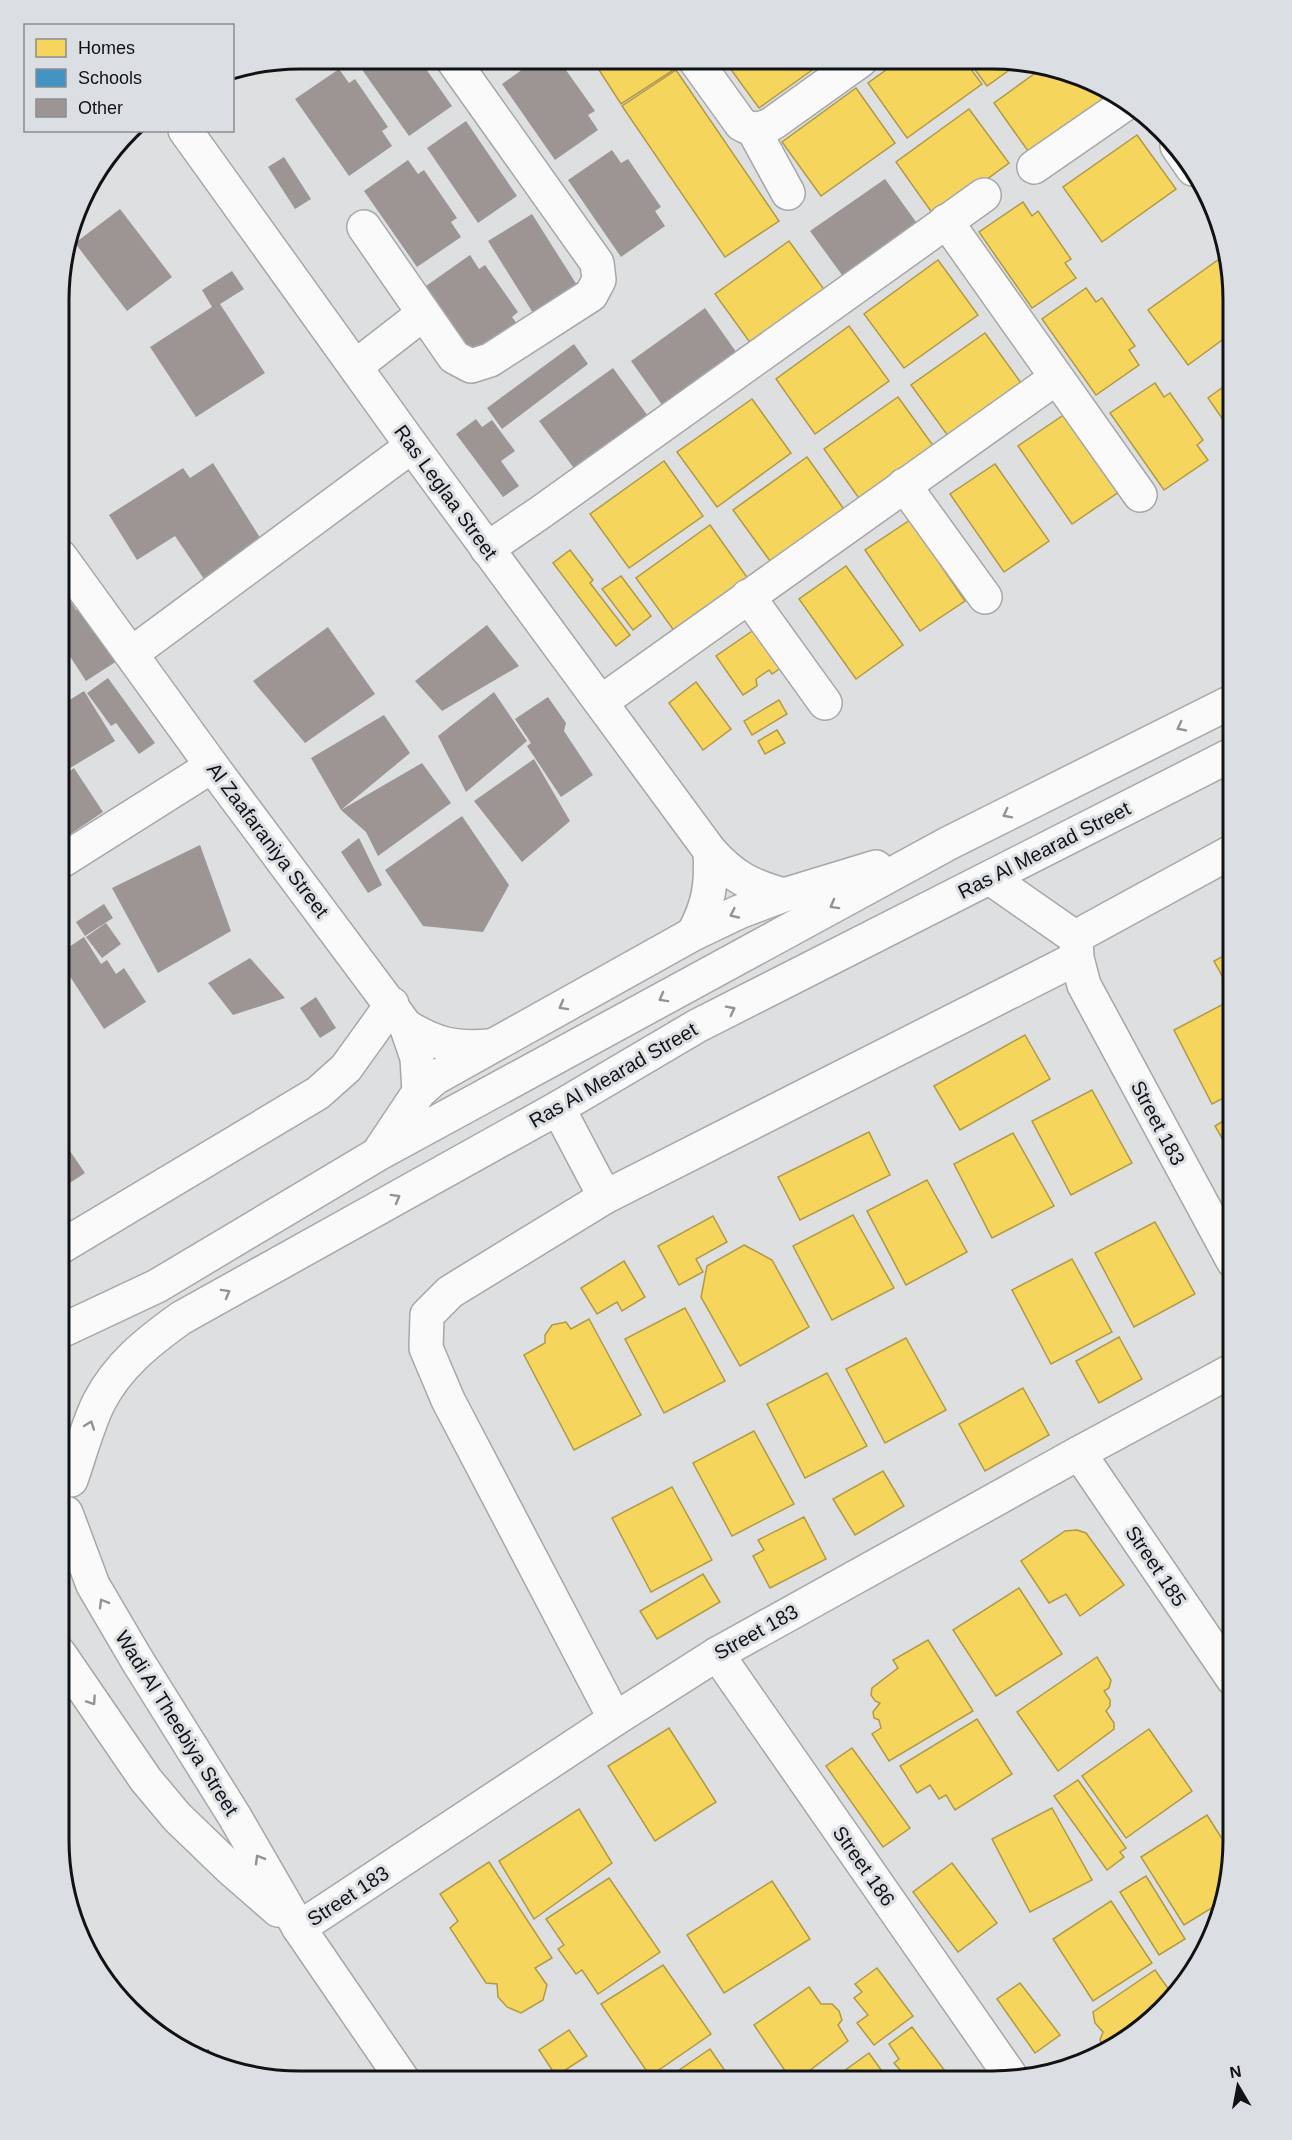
<svg xmlns="http://www.w3.org/2000/svg" width="1292" height="2140" font-family="Helvetica,sans-serif">
  <rect width="100%" height="100%" fill="#dddfe1"/>
  <g fill="#f6d55c" stroke="#b19a46" stroke-width="1.5">
    <polygon points="592,59 669,60 675,69 621,104"/>
    <polygon points="724,60 826,60 759,108"/>
    <polygon points="900,60 964,60 982,84 907,138 868,83"/>
    <polygon points="968,60 1022,61 987,86"/>
    <polygon points="1045,66 1088,79 1107,105 1033,158 994,103"/>
    <polygon points="676,70 779,221 725,257 622,106"/>
    <polygon points="856,88 895,143 821,196 782,142"/>
    <polygon points="969,109 1009,163 935,217 896,162"/>
    <polygon points="1137,135 1176,189 1102,242 1063,187"/>
    <polygon points="1023,202 1032,216 1038,211 1071,259 1065,263 1076,278 1032,308 979,232"/>
    <polygon points="789,241 828,295 754,348 715,294"/>
    <polygon points="1222,257 1226,263 1234,300 1233,332 1188,365 1148,310"/>
    <polygon points="938,260 978,315 904,368 864,314"/>
    <polygon points="1086,288 1096,302 1102,298 1135,346 1129,350 1139,365 1096,395 1042,319"/>
    <polygon points="849,326 889,381 815,434 776,379"/>
    <polygon points="985,333 1024,387 951,440 911,385"/>
    <polygon points="1233,380 1233,434 1208,398"/>
    <polygon points="1155,383 1164,397 1170,393 1203,440 1197,445 1208,460 1164,490 1110,413"/>
    <polygon points="898,397 937,451 863,504 824,449"/>
    <polygon points="752,399 791,453 717,507 677,452"/>
    <polygon points="1065,414 1119,492 1072,524 1018,446"/>
    <polygon points="807,457 846,512 773,565 733,510"/>
    <polygon points="664,461 703,516 629,568 590,514"/>
    <polygon points="995,464 1049,541 1004,572 950,494"/>
    <polygon points="910,520 965,601 920,631 865,550"/>
    <polygon points="710,525 749,580 675,632 636,578"/>
    <polygon points="570,550 593,580 590,583 630,635 616,646 553,563"/>
    <polygon points="846,566 903,645 856,679 799,599"/>
    <polygon points="621,576 651,616 633,630 602,589"/>
    <polygon points="761,625 785,665 772,674 769,670 756,679 757,686 743,695 716,656"/>
    <polygon points="696,682 731,729 703,750 669,703"/>
    <polygon points="779,700 787,714 752,735 744,721"/>
    <polygon points="777,730 785,743 765,754 758,741"/>
    <polygon points="1233,951 1233,996 1214,961"/>
    <polygon points="1233,999 1233,1093 1212,1104 1174,1030"/>
    <polygon points="1025,1035 1050,1079 960,1130 934,1086"/>
    <polygon points="1092,1090 1132,1163 1071,1195 1032,1121"/>
    <polygon points="1233,1115 1233,1141 1226,1145 1215,1126"/>
    <polygon points="869,1132 890,1175 800,1220 778,1177"/>
    <polygon points="1013,1133 1054,1206 992,1238 954,1164"/>
    <polygon points="927,1180 967,1252 906,1285 867,1211"/>
    <polygon points="853,1215 894,1288 832,1320 793,1246"/>
    <polygon points="713,1216 727,1242 696,1259 703,1272 679,1285 658,1246"/>
    <polygon points="1155,1222 1195,1294 1134,1327 1095,1253"/>
    <polygon points="744,1245 772,1260 809,1327 740,1366 701,1297 707,1266"/>
    <polygon points="1072,1259 1112,1332 1051,1364 1012,1290"/>
    <polygon points="624,1261 645,1297 622,1311 617,1302 597,1314 581,1288"/>
    <polygon points="685,1308 725,1381 664,1413 625,1339"/>
    <polygon points="589,1319 641,1415 574,1450 524,1355 545,1343 545,1335 552,1325 566,1322 571,1329"/>
    <polygon points="1119,1337 1142,1379 1099,1403 1076,1361"/>
    <polygon points="906,1338 946,1410 885,1443 846,1369"/>
    <polygon points="827,1373 867,1446 805,1478 767,1404"/>
    <polygon points="1023,1388 1049,1435 985,1471 959,1424"/>
    <polygon points="754,1431 794,1504 732,1536 693,1463"/>
    <polygon points="883,1471 904,1506 855,1535 833,1499"/>
    <polygon points="672,1487 712,1560 651,1592 612,1518"/>
    <polygon points="804,1517 826,1559 770,1588 753,1556 764,1550 758,1540"/>
    <polygon points="1077,1530 1086,1533 1124,1585 1080,1616 1066,1594 1049,1603 1021,1561 1065,1531"/>
    <polygon points="703,1574 720,1602 657,1639 640,1611"/>
    <polygon points="1019,1588 1062,1654 996,1696 953,1630"/>
    <polygon points="928,1640 973,1711 889,1761 872,1734 881,1728 879,1720 874,1718 873,1712 880,1703 875,1701 871,1695 872,1688 898,1668 893,1660"/>
    <polygon points="1097,1657 1111,1680 1109,1688 1104,1691 1110,1700 1110,1706 1106,1711 1114,1723 1114,1729 1058,1771 1017,1712"/>
    <polygon points="977,1719 1012,1774 955,1810 946,1795 939,1799 930,1785 917,1793 900,1766"/>
    <polygon points="669,1728 716,1802 655,1841 608,1766"/>
    <polygon points="1149,1729 1192,1791 1126,1838 1082,1776"/>
    <polygon points="852,1748 910,1828 883,1847 826,1766"/>
    <polygon points="1078,1780 1126,1848 1120,1852 1124,1857 1107,1870 1054,1796"/>
    <polygon points="1052,1808 1092,1880 1030,1912 992,1839"/>
    <polygon points="579,1809 612,1863 534,1919 499,1861"/>
    <polygon points="1207,1815 1233,1856 1223,1901 1184,1925 1141,1857"/>
    <polygon points="489,1862 552,1958 535,1968 547,1985 543,2000 521,2013 507,2007 498,1997 497,1984 486,1983 450,1928 458,1921 440,1894"/>
    <polygon points="952,1863 997,1923 958,1952 913,1892"/>
    <polygon points="1146,1876 1185,1939 1159,1955 1120,1892"/>
    <polygon points="609,1878 660,1952 598,1994 582,1970 576,1974 558,1949 564,1945 546,1919"/>
    <polygon points="772,1881 810,1939 724,1993 687,1935"/>
    <polygon points="1111,1901 1152,1963 1093,2001 1053,1939"/>
    <polygon points="663,1965 711,2034 650,2076 601,2004"/>
    <polygon points="877,1968 913,2016 874,2045 857,2023 868,2015 854,1998 862,1992 855,1984"/>
    <polygon points="1155,1970 1174,1997 1139,2032 1105,2051 1100,2040 1103,2032 1095,2023 1093,2012"/>
    <polygon points="1020,1983 1060,2035 1035,2053 997,1999"/>
    <polygon points="809,1987 821,2004 832,2004 839,2011 842,2020 838,2025 848,2041 796,2081 792,2081 754,2025"/>
    <polygon points="912,2027 951,2079 948,2081 903,2081 896,2073 900,2070 894,2063 899,2059 889,2044"/>
    <polygon points="569,2030 587,2056 556,2076 539,2050"/>
    <polygon points="710,2049 732,2081 663,2081"/>
    <polygon points="869,2053 889,2081 830,2081"/>
  </g>
  <polygon fill="#4393c3" stroke="#346c8e" stroke-width="1.5" points="208,2050 218,2066 197,2057"/>
  <g fill="#9c9594">
    <polygon points="381,59 419,59 452,106 409,136 363,71"/>
    <polygon points="479,59 503,59 487,70"/>
    <polygon points="537,59 550,59 555,67 561,63 595,111 588,115 598,130 555,160 502,84"/>
    <polygon points="339,69 349,83 355,79 388,127 382,131 392,146 349,176 295,99"/>
    <polygon points="466,121 517,196 478,223 427,148"/>
    <polygon points="612,150 621,163 628,159 661,207 655,211 665,226 621,257 568,180"/>
    <polygon points="284,157 311,199 295,209 268,167"/>
    <polygon points="408,160 418,174 424,170 457,218 451,222 461,237 417,267 364,191"/>
    <polygon points="885,179 924,233 850,286 810,231"/>
    <polygon points="120,209 172,277 127,311 75,243"/>
    <polygon points="532,214 582,293 538,321 488,241"/>
    <polygon points="470,255 479,269 485,265 518,312 512,317 523,332 479,362 426,286"/>
    <polygon points="232,271 244,289 220,304 265,373 196,417 150,347 212,307 202,290"/>
    <polygon points="705,308 744,363 670,416 631,361"/>
    <polygon points="574,344 588,364 502,429 487,408"/>
    <polygon points="613,368 653,423 579,475 539,421"/>
    <polygon points="476,419 482,427 492,420 515,451 501,461 519,486 503,497 456,434"/>
    <polygon points="213,463 264,544 204,579 175,536 137,560 109,515 183,468 190,478"/>
    <polygon points="60,592 67,595 76,610 83,608 117,661 86,681 60,641"/>
    <polygon points="487,625 519,666 442,711 415,681"/>
    <polygon points="328,627 375,694 305,743 253,681"/>
    <polygon points="60,652 69,665 60,671"/>
    <polygon points="108,678 155,743 139,754 116,723 111,726 87,693"/>
    <polygon points="84,691 115,741 60,774 60,706"/>
    <polygon points="494,692 527,741 466,792 438,736"/>
    <polygon points="548,697 566,723 564,731 593,775 561,797 527,746 531,743 515,719"/>
    <polygon points="384,715 410,753 341,810 311,758"/>
    <polygon points="534,759 570,821 522,862 474,801"/>
    <polygon points="422,763 451,803 378,856 366,832 341,810"/>
    <polygon points="74,768 103,812 63,839 60,835 60,778"/>
    <polygon points="462,816 509,885 483,932 423,926 385,870"/>
    <polygon points="359,838 382,885 368,893 341,852"/>
    <polygon points="200,845 231,931 158,973 112,888"/>
    <polygon points="104,904 113,918 85,936 76,922"/>
    <polygon points="106,923 121,944 102,958 86,937"/>
    <polygon points="84,937 101,964 107,960 116,974 124,968 146,1002 104,1029 60,961 60,953"/>
    <polygon points="250,958 285,998 233,1015 208,983"/>
    <polygon points="60,971 67,982 60,987"/>
    <polygon points="316,997 336,1028 320,1038 300,1008"/>
    <polygon points="59,1135 85,1173 59,1190"/>
  </g>
  <g fill="none" stroke-linecap="round" stroke-linejoin="round">
    <defs>
      <g id="minor">
        <path d="M695,60L741,124C752,131 762,130 773,123L861,60"/>
        <polyline points="753,129 788,193"/>
        <path d="M185,130L412,446L710,851C733,877 751,886 784,895"/>
        <polyline points="1177,146 1193,169"/>
        <polyline points="1034,167 1128,102"/>
        <polyline points="946,221 1140,495"/>
        <polyline points="364,227 454,357 471,366 490,360 591,295 599,280 597,263 452,59"/>
        <polyline points="356,366 423,314"/>
        <polyline points="904,485 985,597"/>
        <polyline points="487,549 541,512 984,195"/>
        <polyline points="60,556 212,766 406,1026 417,1058 419,1092"/>
        <polyline points="748,596 825,703"/>
        <polyline points="131,654 412,446"/>
        <polyline points="601,702 1056,378"/>
        <polyline points="60,862 212,766"/>
        <polyline points="990,878 1076,938"/>
        <path d="M693,934C709,905 712,884 710,851"/>
        <path d="M406,1026C435,1044 455,1049 489,1046"/>
        <polyline points="558,1108 605,1197"/>
        <polyline points="381,1149 419,1092 435,1078 693,934 739,912 784,895 876,867"/>
        <polyline points="59,1248 318,1093 346,1068 392,1004"/>
        <polyline points="1233,1261 1084,985 1077,958 1076,938 1081,934 1233,851"/>
        <polyline points="59,1332 157,1286 378,1154 949,843 1233,701"/>
        <polyline points="1079,1453 1233,1679"/>
        <path d="M71,1480C80,1455 87,1426 99,1402C118,1365 149,1341 181,1318L558,1108L697,1026L1233,754"/>
        <polyline points="66,1513 93,1585 137,1660 235,1817 299,1928 403,2080"/>
        <polyline points="59,1653 146,1780 177,1817 231,1869 278,1910"/>
        <polyline points="717,1654 1012,2078"/>
        <polyline points="615,1719 448,1400 426,1348 427,1315 450,1292 605,1197 1077,958"/>
        <polyline points="299,1928 615,1719 717,1654 1079,1453 1233,1370"/>
      </g>
    </defs>
    <use href="#minor" stroke="#a6a7a9" stroke-width="36"/>
    <use href="#minor" stroke="#fafafa" stroke-width="33"/>
  </g>
  <defs><path id="oneway-chevron" d="M-2-3.5L2.5 0L-2 3.5" fill="none" stroke-width="1.6" stroke-linecap="round" stroke-linejoin="round" transform="scale(1.5)"/></defs>
  <g stroke="#919292">
    <use href="#oneway-chevron" transform="translate(1181 727) rotate(153)"/>
    <use href="#oneway-chevron" transform="translate(1007 814) rotate(153)"/>
    <use href="#oneway-chevron" transform="translate(834 905) rotate(151)"/>
    <use href="#oneway-chevron" transform="translate(734 914) rotate(155)"/>
    <use href="#oneway-chevron" transform="translate(663 998) rotate(151)"/>
    <use href="#oneway-chevron" transform="translate(563 1006) rotate(151)"/>
    <use href="#oneway-chevron" transform="translate(731 1010) rotate(-27)"/>
    <use href="#oneway-chevron" transform="translate(396 1198) rotate(-29)"/>
    <use href="#oneway-chevron" transform="translate(226 1293) rotate(-29)"/>
    <use href="#oneway-chevron" transform="translate(90 1425) rotate(-70)"/>
    <use href="#oneway-chevron" transform="translate(103 1603) rotate(-120)"/>
    <use href="#oneway-chevron" transform="translate(92 1701) rotate(56)"/>
    <use href="#oneway-chevron" transform="translate(259 1859) rotate(-120)"/>
  </g>
  <g text-anchor="middle" dominant-baseline="central" stroke-width="6" stroke-linejoin="round" paint-order="stroke">
    <g font-size="20" fill="#111214" stroke="#dbdfe3">
      <text transform="translate(446 492) rotate(54)">Ras Leglaa Street</text>
      <text transform="translate(268 840) rotate(53)">Al Zaafaraniya Street</text>
      <text transform="translate(1044 850) rotate(-27)">Ras Al Mearad Street</text>
      <text transform="translate(613 1075) rotate(-30)">Ras Al Mearad Street</text>
      <text transform="translate(1158 1123) rotate(62)">Street 183</text>
      <text transform="translate(1156 1566) rotate(56)">Street 185</text>
      <text transform="translate(756 1632) rotate(-29)">Street 183</text>
      <text transform="translate(177 1723) rotate(58)">Wadi Al Theebiya Street</text>
      <text transform="translate(864 1866) rotate(55)">Street 186</text>
      <text transform="translate(348 1896) rotate(-33)">Street 183</text>
    </g>
  </g>
  <path d="M0 0H1292V2140H0ZM300 69H992A231 231 0 0 1 1223 300V1840A231 231 0 0 1 992 2071H300A231 231 0 0 1 69 1840V300A231 231 0 0 1 300 69Z" fill="#dbdfe3" fill-rule="evenodd"/>
  <path fill="none" stroke="#111214" stroke-width="3" d="M300 69H992A231 231 0 0 1 1223 300V1840A231 231 0 0 1 992 2071H300A231 231 0 0 1 69 1840V300A231 231 0 0 1 300 69Z"/>
  <rect x="24" y="24" width="210" height="108" fill="#dbdfe3" stroke="#8a8d90" stroke-width="1.5"/>
  <rect x="36" y="39" width="30" height="18" fill="#f6d55c" stroke="#8a8d90" stroke-width="1.5"/>
  <text x="78" y="54" font-size="18" fill="#111214">Homes</text>
  <rect x="36" y="69" width="30" height="18" fill="#4393c3" stroke="#8a8d90" stroke-width="1.5"/>
  <text x="78" y="84" font-size="18" fill="#111214">Schools</text>
  <rect x="36" y="99" width="30" height="18" fill="#9c9594" stroke="#8a8d90" stroke-width="1.5"/>
  <text x="78" y="114" font-size="18" fill="#111214">Other</text>
  <g transform="translate(1238 2086) rotate(350)" stroke="#dbdfe3" stroke-width="4.5" paint-order="stroke">
  <path d="M0-4.5L10 22L0 15L-10 22Z" fill="#111214"/>
  <text y="-9" font-size="16" font-weight="bold" text-anchor="middle" fill="#111214">N</text>
  </g>
</svg>
